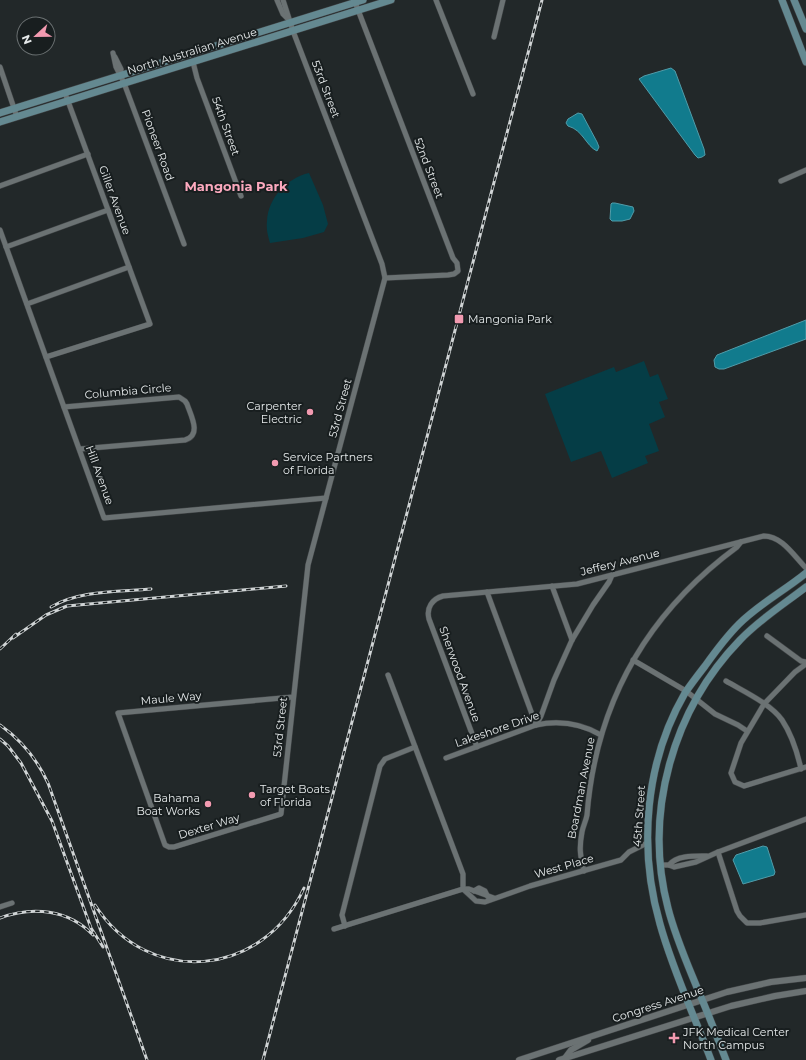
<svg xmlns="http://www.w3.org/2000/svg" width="806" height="1060" font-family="Montserrat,sans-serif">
  <rect width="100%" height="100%" fill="#222829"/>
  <g fill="#053d46">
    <path d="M309,173L323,205L328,224L324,232L303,238L270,243C268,236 266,229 267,221C268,198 287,178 309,173Z"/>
    <polygon points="644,361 650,377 658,374 668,399 659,402 665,417 649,424 659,451 645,456 648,463 612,478 601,451 571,462 545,394 614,367 616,372"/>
  </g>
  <g fill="#117b8d" stroke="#519ca9">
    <polygon points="671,68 675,71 704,149 705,155 702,157 698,158 695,155 639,79 644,76"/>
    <path d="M578,113L582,114L597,142L599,147L597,151C586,146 583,130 568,126L566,123L568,119Z"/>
    <polygon points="612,203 615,203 633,207 634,211 630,219 622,221 612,221 610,219 611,204"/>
    <polygon points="806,320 806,339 724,369 719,369 715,367 714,360 717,355"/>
    <polygon points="763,846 767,847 775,872 774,875 743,884 733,860 736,855"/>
  </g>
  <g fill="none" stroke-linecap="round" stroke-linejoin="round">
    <defs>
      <g id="minor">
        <polyline points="277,0 283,14 289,20"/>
        <polyline points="283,0 293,31 382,264 385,278 308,565 281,814 174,847 169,847 165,845 118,713 293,697"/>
        <polyline points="436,0 473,94"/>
        <polyline points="355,2 453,258 457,263 458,271 454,274 448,275 385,278"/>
        <polyline points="494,37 503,0"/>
        <polyline points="113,53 116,67 124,83 184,244"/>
        <polyline points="115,57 121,69 121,75"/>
        <polyline points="193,62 197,78 241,196"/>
        <polyline points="0,67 17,117"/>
        <polyline points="781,181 806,170"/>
        <polyline points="0,186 88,154"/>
        <polyline points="0,230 104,518 326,498"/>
        <polyline points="6,247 108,210"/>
        <polyline points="27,304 129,267"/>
        <polyline points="46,357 150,324 65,93"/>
        <path d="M64,407L179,397L185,401L187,404C191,416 202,435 185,440L80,449"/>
        <polyline points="552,586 572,640"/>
        <polyline points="487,592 536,725"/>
        <polyline points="767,636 801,661 806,662"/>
        <polyline points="633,660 686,691 715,714 738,725 747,731"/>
        <polyline points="806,664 795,672 764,704 741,743 731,773 735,782 744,786 806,767"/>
        <polyline points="388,675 463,874 463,889"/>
        <path d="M726,681C743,691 771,704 782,720C792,735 797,751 801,769"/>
        <polyline points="536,725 541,716 554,680 572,640 593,605 609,582 612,575"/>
        <path d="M477,747L429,619C426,608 432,599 443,596L577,584L764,536C782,536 794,556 806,568"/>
        <path d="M446,758L536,725C560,720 580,723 601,735"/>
        <polyline points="718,852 737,911 740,916 747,923 760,923 806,915"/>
        <polyline points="660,865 669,865 674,867 696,862 718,852 806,819"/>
        <path d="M669,865C677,855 695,856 707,856"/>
        <path d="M584,871C580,855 579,848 582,832C583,826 586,821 587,815C596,702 646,614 737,547L741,542"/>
        <polyline points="463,889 476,901 485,902 530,886 621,860 629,852 647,843"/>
        <polyline points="474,891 479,888 485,891 488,897"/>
        <polyline points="0,907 12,903"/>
        <polyline points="345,926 342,915 380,766 385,759 415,747"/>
        <polyline points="334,929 463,889 469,889 494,898"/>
      </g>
      <g id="tertiary">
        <polyline points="565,1058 571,1050 588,1040"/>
        <polyline points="519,1060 727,992 771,982 806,978"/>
        <polyline points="559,1060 731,1006 775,996 806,991"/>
      </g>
      <g id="secondary">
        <polyline points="782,0 806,62"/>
        <polyline points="794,0 806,29"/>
        <polyline points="0,113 363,0"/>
        <polyline points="0,122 391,0"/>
        <path d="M711,1060C694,1015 673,971 660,924C638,848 645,762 685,693C691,684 698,675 705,666C715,652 726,637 739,624C759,604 784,591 806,573"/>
        <path d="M726,1060C717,1037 708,1013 698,990C687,963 675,936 668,908C643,813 673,709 740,640C760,619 784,604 806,587"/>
      </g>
    </defs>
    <use href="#minor" stroke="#404446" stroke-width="6"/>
    <use href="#tertiary" stroke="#404446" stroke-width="7"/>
    <use href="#secondary" stroke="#404446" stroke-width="8"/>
    <use href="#minor" stroke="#6b7273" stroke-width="5"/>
    <use href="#tertiary" stroke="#6b7273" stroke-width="6"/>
    <use href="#secondary" stroke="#648991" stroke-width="7"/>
    <defs>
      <g id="rail">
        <path d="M51,607C80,590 118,592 151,589"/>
        <polyline points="13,638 46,615 67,606 286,586"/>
        <polyline points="0,649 16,634"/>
        <path d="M0,725C21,740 37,759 48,783L147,1060"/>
        <polyline points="0,739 8,746 21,763 52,821 91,928 103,947"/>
        <path d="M95,905C148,988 263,978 304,888"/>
        <path d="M0,918C32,906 68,909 93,935"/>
        <polyline points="263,1060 542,0"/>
      </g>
    </defs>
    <use href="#rail" stroke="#d0d4d5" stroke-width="3"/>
    <use href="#rail" stroke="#181e1f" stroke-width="1.5" stroke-dasharray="4.5" stroke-linecap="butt"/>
  </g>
  <g fill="#f29ab0" stroke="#181e1f" stroke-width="1.5">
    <rect x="454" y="314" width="10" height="10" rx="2"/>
    <circle cx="310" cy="412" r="4"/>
    <circle cx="275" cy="463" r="4"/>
    <circle cx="252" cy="795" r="4"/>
    <circle cx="208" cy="804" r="4"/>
    <path d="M672 1032h4v4h4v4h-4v4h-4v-4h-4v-4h4z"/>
  </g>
  <g text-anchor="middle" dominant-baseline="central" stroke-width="4" stroke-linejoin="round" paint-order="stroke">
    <g font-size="11" fill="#e6eaeb" stroke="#181e1f">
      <text transform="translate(192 51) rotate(-17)">North Australian Avenue</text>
      <text transform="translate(326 89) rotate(69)">53rd Street</text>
      <text transform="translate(226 126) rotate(70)">54th Street</text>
      <text transform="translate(158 145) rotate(70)">Pioneer Road</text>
      <text transform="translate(429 168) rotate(69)">52nd Street</text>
      <text transform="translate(115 200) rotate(70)">Giller Avenue</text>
      <text transform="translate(128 391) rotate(-5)">Columbia Circle</text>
      <text transform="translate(340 408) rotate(-75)">53rd Street</text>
      <text transform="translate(100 475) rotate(70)">Hill Avenue</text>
      <text transform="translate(620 562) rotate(-14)">Jeffery Avenue</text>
      <text transform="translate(460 674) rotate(70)">Sherwood Avenue</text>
      <text transform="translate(171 698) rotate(-5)">Maule Way</text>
      <text transform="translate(280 727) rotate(-84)">53rd Street</text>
      <text transform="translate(497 729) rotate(-19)">Lakeshore Drive</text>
      <text transform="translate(581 788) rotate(-79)">Boardman Avenue</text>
      <text transform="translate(639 816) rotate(-86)">45th Street</text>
      <text transform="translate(209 826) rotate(-17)">Dexter Way</text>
      <text transform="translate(564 866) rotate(-16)">West Place</text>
      <text transform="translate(658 1004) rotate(-18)">Congress Avenue</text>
    </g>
    <g font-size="11" fill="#e6eaeb" stroke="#181e1f" text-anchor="start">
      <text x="468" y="319">Mangonia Park</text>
      <text x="302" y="406" text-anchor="end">Carpenter<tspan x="302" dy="13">Electric</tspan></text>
      <text x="283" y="457">Service Partners<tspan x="283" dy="13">of Florida</tspan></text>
      <text x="260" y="789">Target Boats<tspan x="260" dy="13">of Florida</tspan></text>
      <text x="200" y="798" text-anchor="end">Bahama<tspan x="200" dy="13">Boat Works</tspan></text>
      <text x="683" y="1032">JFK Medical Center<tspan x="683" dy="13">North Campus</tspan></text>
    </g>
    <g font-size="13" font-weight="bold" fill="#fca9be" stroke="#181e1f">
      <text x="236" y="186">Mangonia Park</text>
    </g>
  </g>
  <g transform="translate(36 36) rotate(248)"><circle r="19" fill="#181e1f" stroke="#6a7071"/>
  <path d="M0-3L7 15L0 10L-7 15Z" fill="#f29ab0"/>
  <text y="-6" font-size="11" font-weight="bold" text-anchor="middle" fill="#e6eaeb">N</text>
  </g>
</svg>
